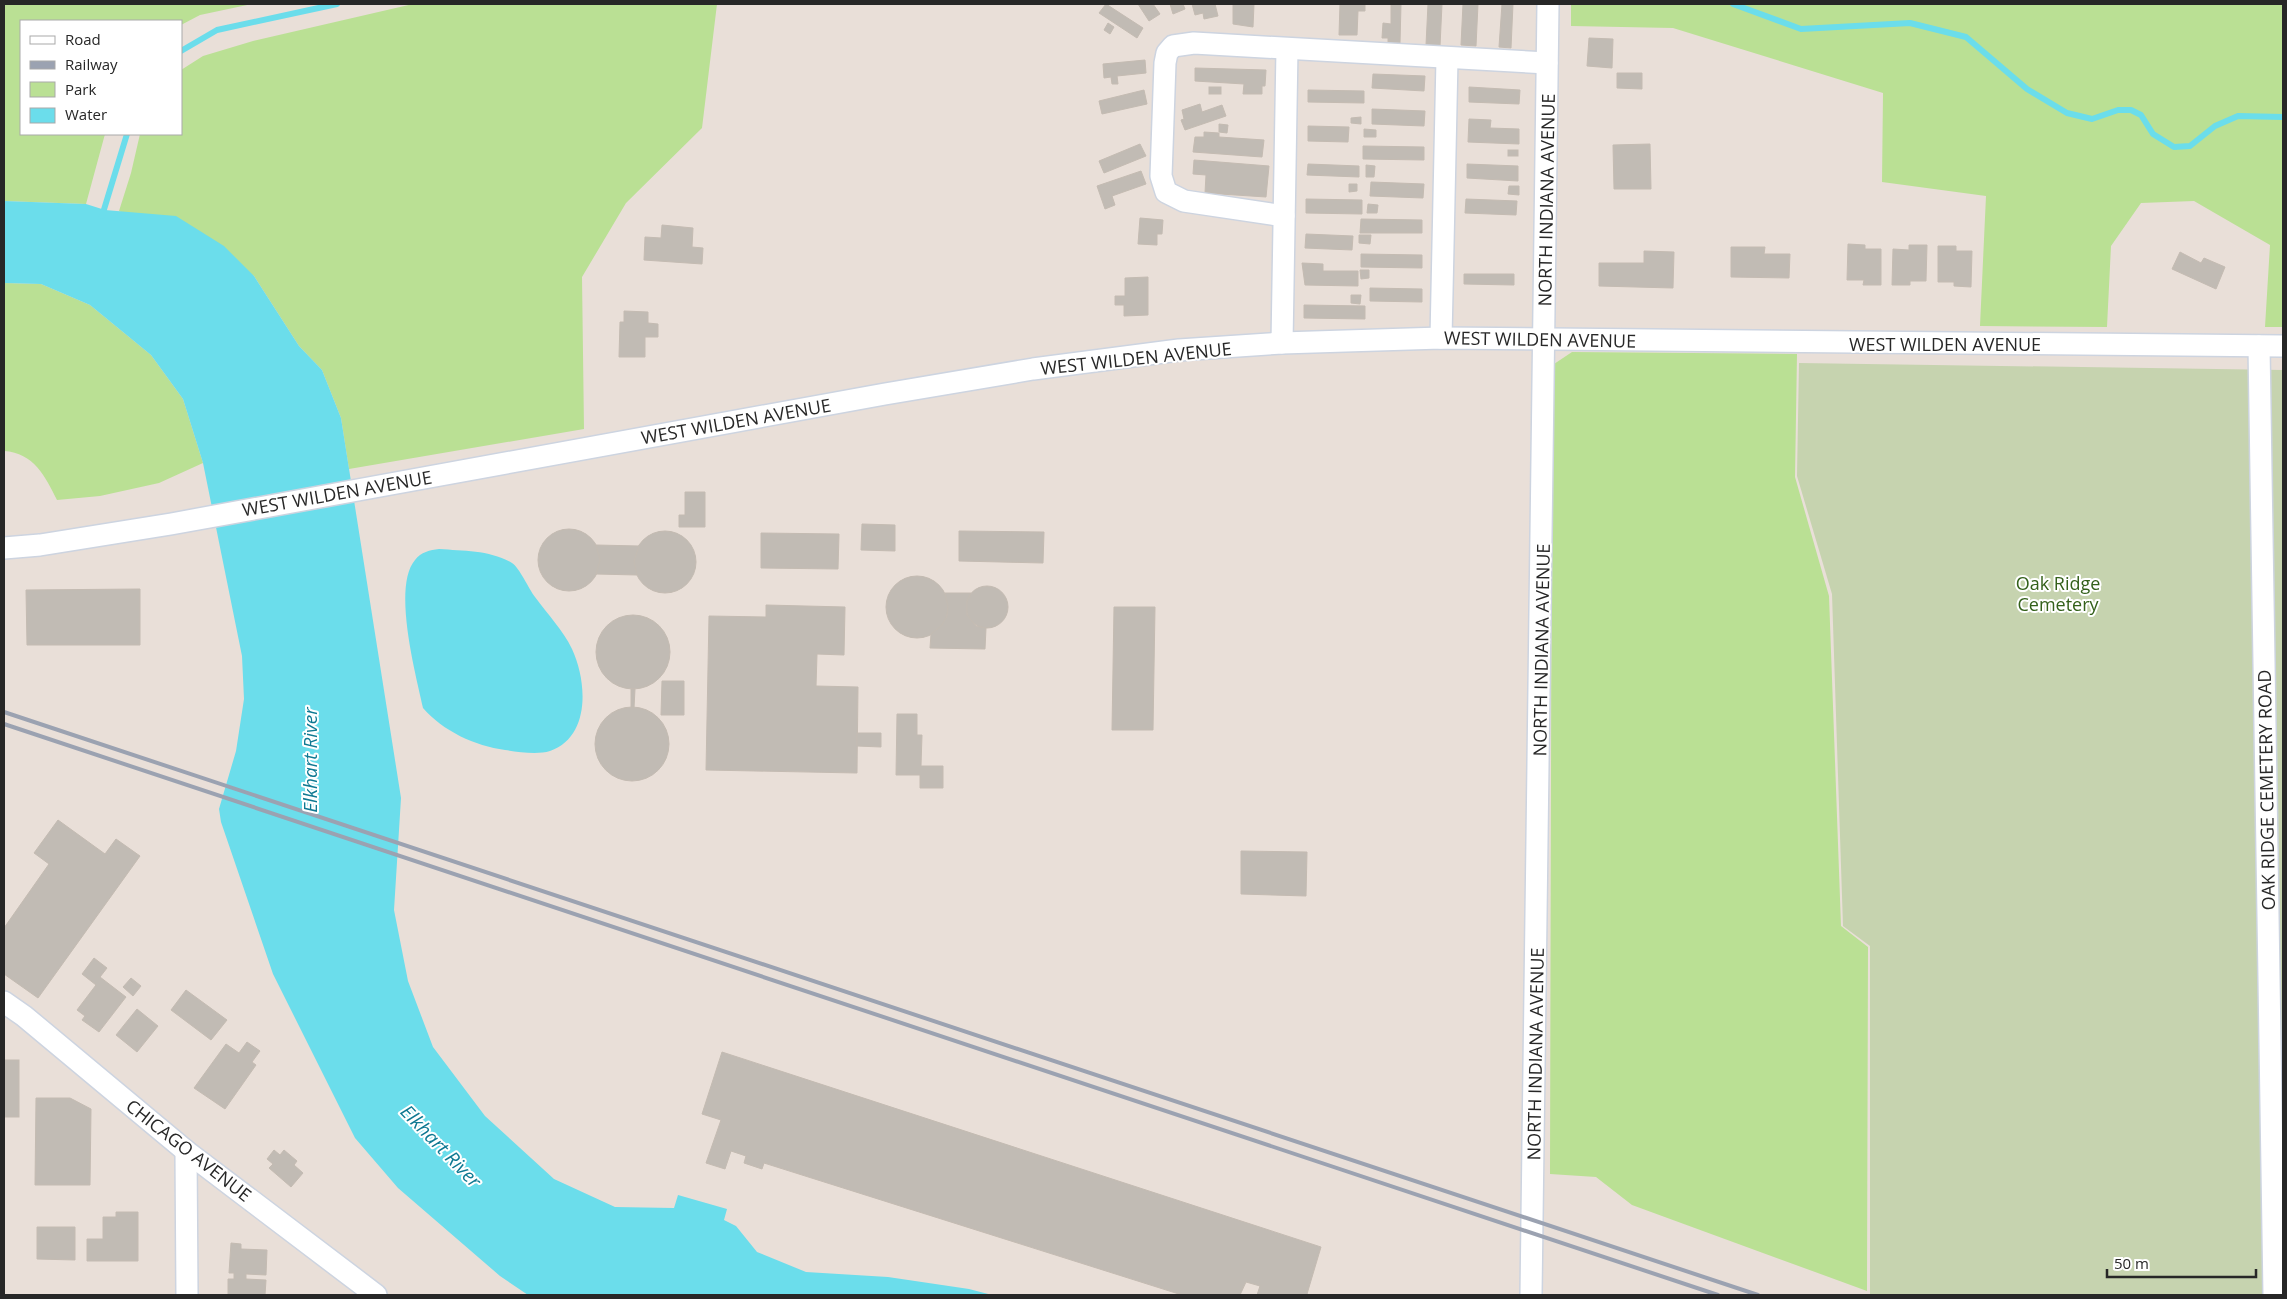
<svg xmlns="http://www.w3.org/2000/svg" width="2287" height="1299" font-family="'Open Sans',sans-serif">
  <rect width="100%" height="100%" fill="#e9dfd8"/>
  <g fill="#bae094">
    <polygon points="4,4 252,4 200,15 181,25 181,21 21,21 21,134 105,134 86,204 4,201"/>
    <polygon points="413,4 717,4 702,128 626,203 582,277 584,429 349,469 341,418 322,370 299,346 254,276 119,211 131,173 140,134 181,134 181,70 203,56 253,41"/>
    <polygon points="1571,4 2283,4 2283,327 2265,327 2270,245 2194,201 2141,203 2111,246 2107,327 1980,326 1986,196 1882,182 1883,93 1673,28 1571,26"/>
    <path d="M4,283L41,284L90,305L151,355L183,399L203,463L159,483L100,496L57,500C45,476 34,453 4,451Z"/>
    <polygon points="1572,352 1797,354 1795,477 1829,596 1841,926 1868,947 1867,1291 1632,1205 1596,1177 1550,1174 1552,375 1554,364"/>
  </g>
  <polygon fill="#c6d3af" points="1799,363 2283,370 2283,1295 1870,1294 1870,946 1843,926 1832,594 1797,476"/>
  <g fill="#6bddeb">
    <polygon points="4,201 86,204 105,210 176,216 224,246 254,276 299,346 322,370 341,418 401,798 394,910 408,981 433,1047 485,1116 554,1179 615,1207 674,1208 678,1195 727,1209 724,1220 736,1226 757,1252 806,1272 888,1277 969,1289 992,1295 528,1295 500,1276 398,1188 355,1138 273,974 221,822 219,809 236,751 244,699 242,656 203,463 183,399 151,355 90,305 41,284 4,283"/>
    <path d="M439,549C464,551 490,550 512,563C519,567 529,589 535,597C548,615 563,630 572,649C587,681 591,737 550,751C537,755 519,752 505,750C475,746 443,731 423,708C416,675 392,587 415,560C421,552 430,550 439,549Z"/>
  </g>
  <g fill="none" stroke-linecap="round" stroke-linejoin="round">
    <g stroke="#6bddeb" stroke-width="6">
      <polyline points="1733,4 1801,29 1910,23 1966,37 2027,89 2067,113 2092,119 2118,110 2131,110 2141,115 2153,134 2174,147 2190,146 2215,126 2238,116 2283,117"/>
      <polyline points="181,51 217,30 337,4"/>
      <polyline points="102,216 127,134"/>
    </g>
  </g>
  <g fill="#c1bbb4" stroke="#c4bbb2">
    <polygon points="1106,4 1143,28 1137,38 1099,13"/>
    <polygon points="1138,4 1153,4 1160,14 1149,21"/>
    <polygon points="1170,4 1183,4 1185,9 1173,14"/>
    <polygon points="1192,4 1215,4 1218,16 1204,19 1203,13 1195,15"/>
    <polygon points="1233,4 1254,4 1253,27 1233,24"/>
    <polygon points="1340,4 1365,4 1365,11 1358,11 1357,35 1339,35"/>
    <polygon points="1391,4 1401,4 1400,43 1388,42 1388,38 1382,38 1383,23 1391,24"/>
    <polygon points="1428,4 1442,4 1440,46 1426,45"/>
    <polygon points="1463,4 1478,4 1476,46 1461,45"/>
    <polygon points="1502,4 1513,4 1511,48 1499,47"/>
    <polygon points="1108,23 1114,27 1110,34 1104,30"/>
    <polygon points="1589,38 1613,39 1612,68 1587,66"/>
    <polygon points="1145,60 1146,73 1117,76 1118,84 1112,84 1111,77 1104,78 1103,64"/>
    <polygon points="1195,68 1266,70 1265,86 1262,86 1262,94 1243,94 1244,84 1195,81"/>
    <polygon points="1617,73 1642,73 1642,89 1617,88"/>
    <polygon points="1373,74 1425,76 1424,91 1372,88"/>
    <rect x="1209" y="87" width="12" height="7"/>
    <polygon points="1469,87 1520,90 1519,104 1469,102"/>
    <polygon points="1144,90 1147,104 1102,114 1099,101"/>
    <polygon points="1308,90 1364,91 1364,103 1308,102"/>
    <polygon points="1200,104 1202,112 1222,105 1226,116 1185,130 1181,120 1184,119 1182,110"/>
    <polygon points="1372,109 1425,111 1424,126 1372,124"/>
    <polygon points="1361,117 1361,124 1351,123 1351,118"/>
    <polygon points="1469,119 1491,120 1490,128 1519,129 1519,144 1468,142"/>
    <polygon points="1219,124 1228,125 1227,133 1219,132"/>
    <polygon points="1308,126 1349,127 1348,142 1308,141"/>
    <polygon points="1364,129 1376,130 1376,137 1364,137"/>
    <polygon points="1204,132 1219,133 1219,137 1264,140 1262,157 1193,152 1195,137 1204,137"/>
    <polygon points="1140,144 1146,156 1104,173 1099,161"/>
    <polygon points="1650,144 1651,189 1614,189 1613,145"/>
    <polygon points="1363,146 1424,147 1424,160 1363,159"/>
    <rect x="1508" y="150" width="10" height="6"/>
    <polygon points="1194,160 1269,166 1266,197 1205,193 1206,175 1193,174"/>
    <polygon points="1308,164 1359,166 1359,177 1307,175"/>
    <polygon points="1467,164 1518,166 1518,181 1467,178"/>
    <polygon points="1366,165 1375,166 1374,177 1366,177"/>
    <polygon points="1141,171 1146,184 1112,196 1115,205 1105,209 1097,186"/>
    <polygon points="1371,182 1424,184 1423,198 1370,196"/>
    <polygon points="1349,184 1357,184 1357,191 1349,192"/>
    <polygon points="1509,186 1519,186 1519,195 1508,194"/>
    <polygon points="1306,199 1362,200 1362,214 1306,213"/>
    <polygon points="1466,199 1517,201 1516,215 1465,213"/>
    <polygon points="1368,204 1378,205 1377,213 1367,213"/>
    <polygon points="1140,218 1163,220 1162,234 1157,234 1157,245 1138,244"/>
    <polygon points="1361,219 1422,220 1422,233 1360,233"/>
    <polygon points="662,225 693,228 692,247 703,248 702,264 644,260 645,237 661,238"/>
    <polygon points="1306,234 1353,236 1352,250 1305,248"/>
    <polygon points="1359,235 1371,235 1370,244 1359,243"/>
    <polygon points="1848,244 1865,245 1865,249 1881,249 1881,285 1863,285 1864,280 1847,280"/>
    <polygon points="1909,245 1927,245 1926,281 1910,281 1910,285 1892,285 1893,249 1909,250"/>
    <polygon points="1938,246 1956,246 1956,251 1972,251 1971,287 1954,286 1954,282 1938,282"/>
    <polygon points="1731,247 1765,247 1764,254 1790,254 1789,278 1731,277"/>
    <polygon points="1644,251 1674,252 1673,288 1599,286 1599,263 1644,263"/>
    <polygon points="2180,252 2201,263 2204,258 2225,267 2216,289 2172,269"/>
    <polygon points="1361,254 1422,255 1422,268 1361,267"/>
    <polygon points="1302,263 1323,264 1323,271 1358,271 1358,286 1305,285"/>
    <polygon points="1360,270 1369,270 1369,278 1361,279"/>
    <polygon points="1464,274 1514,274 1514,285 1464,284"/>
    <polygon points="1148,277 1148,315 1124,316 1124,305 1115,305 1115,296 1125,296 1125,278"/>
    <polygon points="1370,288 1422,289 1422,302 1370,301"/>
    <polygon points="1351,295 1361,295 1360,304 1351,303"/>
    <polygon points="1304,305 1365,306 1365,319 1304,318"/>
    <polygon points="624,311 648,312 648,323 658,324 658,337 645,337 645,357 619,357 620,322 624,322"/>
    <polygon points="685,492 705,492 705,527 679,527 679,515 685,515"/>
    <polygon points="862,524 895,525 895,551 861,550"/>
    <circle cx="569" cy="560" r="31"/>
    <polygon points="959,531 1044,532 1043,563 959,561"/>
    <circle cx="665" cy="562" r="31"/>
    <polygon points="761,533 839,534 838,569 761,568"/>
    <polygon points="596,545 639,546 634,561 637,575 596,574 600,560"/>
    <circle cx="917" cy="607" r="31"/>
    <circle cx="987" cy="607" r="21"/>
    <polygon points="140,589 140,645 27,645 26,590"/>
    <polygon points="945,593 971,593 967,601 967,615 976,626 986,628 985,649 930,648 931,634 942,625 947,616 948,607"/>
    <polygon points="766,605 845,607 844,655 817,654 816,686 858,687 857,773 706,770 709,616 766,617"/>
    <polygon points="1114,607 1155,607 1153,730 1112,730"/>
    <circle cx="633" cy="652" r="37"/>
    <polygon points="662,681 684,681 684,715 661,715"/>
    <polygon points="631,689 635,689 634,708 631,708"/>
    <circle cx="632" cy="744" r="37"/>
    <polygon points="897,714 917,714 917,735 922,735 921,766 943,766 943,788 920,788 920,775 896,775"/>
    <polygon points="857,733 881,733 881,747 857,746"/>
    <polygon points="58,820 105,854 116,839 140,856 38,998 4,974 4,928 49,864 34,853"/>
    <polygon points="1241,851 1307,852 1306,896 1241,894"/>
    <polygon points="94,958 107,968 100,977 126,997 99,1032 82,1020 85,1016 77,1010 96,985 82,974"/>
    <polygon points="131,978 141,986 133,996 123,987"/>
    <polygon points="186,990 227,1020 211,1040 171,1010"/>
    <polygon points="137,1009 158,1026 137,1052 116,1035"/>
    <polygon points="247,1042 260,1051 252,1062 256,1065 225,1109 194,1088 226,1044 239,1053"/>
    <polygon points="722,1052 1321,1247 1307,1294 1310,1295 1257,1295 1260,1286 1246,1282 1240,1295 1182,1295 764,1163 762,1169 744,1163 746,1156 731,1151 725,1169 706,1163 721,1120 702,1114"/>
    <rect x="4" y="1060" width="15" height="57"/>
    <polygon points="36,1098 70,1098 91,1109 90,1185 35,1185"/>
    <polygon points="274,1150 280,1155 284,1150 297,1161 294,1165 303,1173 291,1187 269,1168 273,1164 267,1159"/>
    <polygon points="116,1212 138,1212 138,1261 87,1261 87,1239 103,1239 103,1217 116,1217"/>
    <polygon points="37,1227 75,1227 75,1260 37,1259"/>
    <polygon points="231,1243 241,1244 241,1249 267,1250 266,1275 246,1274 246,1279 266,1280 265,1295 228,1295 228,1279 234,1279 234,1273 229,1273"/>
  </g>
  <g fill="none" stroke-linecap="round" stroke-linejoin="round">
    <defs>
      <g id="minor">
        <polyline points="1284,216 1184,201 1166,192 1161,176 1165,63 1167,53 1173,46 1194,43 1547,63"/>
        <polyline points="1441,338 1447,59"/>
        <polyline points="1282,343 1287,49"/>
        <polyline points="2259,346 2274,1295"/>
        <polyline points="4,548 40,545 171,524 885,394 1033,369 1179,350 1282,343 1441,338 2283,346"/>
        <polyline points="4,1002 24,1016 186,1151 376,1295"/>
        <polyline points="186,1151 187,1295"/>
        <polyline points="1531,1295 1548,4"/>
      </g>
    </defs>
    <use href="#minor" stroke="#cdd4e0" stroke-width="24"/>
    <use href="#minor" stroke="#fff" stroke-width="21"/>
    <g stroke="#9ba2b1" stroke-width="4">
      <polyline points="4,712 1758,1295"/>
      <polyline points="4,724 1718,1295"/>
    </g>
  </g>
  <g text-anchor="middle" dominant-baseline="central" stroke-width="4" stroke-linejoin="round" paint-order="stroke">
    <g font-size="18" fill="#272727" stroke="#fff">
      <text transform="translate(1546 200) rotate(-89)">NORTH INDIANA AVENUE</text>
      <text transform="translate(1540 339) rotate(1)">WEST WILDEN AVENUE</text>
      <text x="1945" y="344">WEST WILDEN AVENUE</text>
      <text transform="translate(1136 358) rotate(-6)">WEST WILDEN AVENUE</text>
      <text transform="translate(736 421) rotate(-10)">WEST WILDEN AVENUE</text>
      <text transform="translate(337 493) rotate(-10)">WEST WILDEN AVENUE</text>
      <text transform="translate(1541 650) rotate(-89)">NORTH INDIANA AVENUE</text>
      <text transform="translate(2266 790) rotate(-91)">OAK RIDGE CEMETERY ROAD</text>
      <text transform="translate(1535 1054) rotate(-89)">NORTH INDIANA AVENUE</text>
      <text transform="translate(189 1150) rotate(38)">CHICAGO AVENUE</text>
    </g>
    <g font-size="18" fill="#33601a" stroke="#fff">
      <text x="2058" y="583">Oak Ridge<tspan x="2058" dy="21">Cemetery</tspan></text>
    </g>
    <g font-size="19" font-style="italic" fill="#0f7992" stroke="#fff">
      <text transform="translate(310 760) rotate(-90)">Elkhart River</text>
      <text transform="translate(441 1146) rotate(46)">Elkhart River</text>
    </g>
  </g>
  <rect width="2287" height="1299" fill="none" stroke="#272727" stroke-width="10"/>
  <rect x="20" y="20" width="162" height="115" fill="#ffffff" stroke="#a9a9a9"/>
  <rect x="30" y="36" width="25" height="8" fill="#ffffff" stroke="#a9a9a9"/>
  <text x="65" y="45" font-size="15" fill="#272727">Road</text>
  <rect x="30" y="61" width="25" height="8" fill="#9ba2b1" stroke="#a9a9a9"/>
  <text x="65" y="70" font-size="15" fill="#272727">Railway</text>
  <rect x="30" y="82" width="25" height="15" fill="#bae094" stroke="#a9a9a9"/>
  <text x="65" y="95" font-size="15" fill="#272727">Park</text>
  <rect x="30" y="108" width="25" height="15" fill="#6bddeb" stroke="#a9a9a9"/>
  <text x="65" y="120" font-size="15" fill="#272727">Water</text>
  <path d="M2107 1269v8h149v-8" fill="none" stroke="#272727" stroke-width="2.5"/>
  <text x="2114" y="1269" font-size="15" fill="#272727" stroke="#ffffff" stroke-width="4" paint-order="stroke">50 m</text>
</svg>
